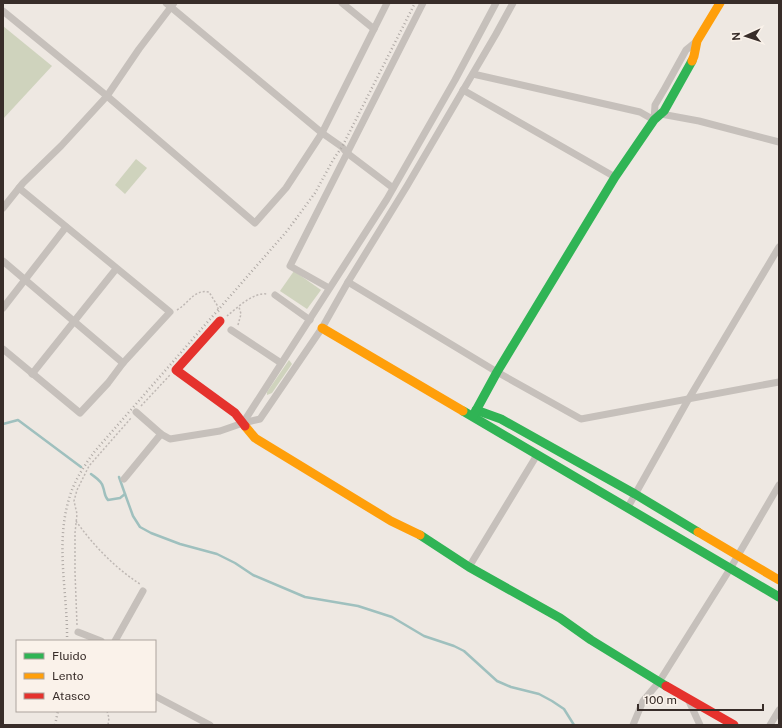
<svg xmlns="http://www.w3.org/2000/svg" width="782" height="728" font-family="'Public Sans',sans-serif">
  <rect width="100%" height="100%" fill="#eee8e2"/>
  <g fill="#cfd3bd">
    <polygon points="3,26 52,66 3,119"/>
    <polygon points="136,159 147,168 125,194 115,185"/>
    <polygon points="294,271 321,290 307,309 280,291"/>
    <polygon points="289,360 292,364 272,393 267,395 267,392"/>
  </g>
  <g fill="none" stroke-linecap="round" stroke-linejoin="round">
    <g stroke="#9fc0be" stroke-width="2.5">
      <polyline points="3,424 18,420 81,467"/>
      <path d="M91,474C96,478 102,481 103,487C105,492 104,496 108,500L120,498L125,494L133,516L140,527L151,533L180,544L217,554L235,563L253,575L305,597L358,606L392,617L424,636L454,646L464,651L497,681L511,687L539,694L552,701L564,709L574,725"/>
      <polyline points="119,477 125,494"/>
    </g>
    <g stroke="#bfb8b4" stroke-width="1.5" stroke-dasharray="2 2" stroke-linecap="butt">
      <path d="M177,310C189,303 194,289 209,292L217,305L219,312"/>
      <path d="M227,316C237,308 253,292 267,294"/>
      <polyline points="238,325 241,314 239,307"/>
      <polyline points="141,406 170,375"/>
      <path d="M76,521C93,545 115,568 140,584"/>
      <polyline points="77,625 75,572 75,533 77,514 74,501 77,490 89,466 131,418"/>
      <polyline points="107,711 109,718 108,725"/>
    </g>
    <g stroke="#c6c0bb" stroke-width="7">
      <polyline points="166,3 322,133 342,147 347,153 393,188"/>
      <polyline points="342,3 374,29"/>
      <polyline points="3,11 107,96 255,223 286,188 322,133 387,3"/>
      <polyline points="473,74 640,112 654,120 655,105 665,88 686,50 697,41"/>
      <polyline points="463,90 615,177"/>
      <polyline points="661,114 699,121 779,142"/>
      <polyline points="3,208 23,183 61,146 107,96 139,49 174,3"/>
      <polyline points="3,261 123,363"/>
      <polyline points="348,282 497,372 581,419 779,382"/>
      <polyline points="329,288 290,266 423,3"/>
      <polyline points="275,295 310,320"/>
      <polyline points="3,308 66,227"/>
      <polyline points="231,330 281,363"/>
      <polyline points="3,349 80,413 108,383 123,363 170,312 19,188"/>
      <polyline points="32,374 116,269"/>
      <polyline points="136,412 161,434 170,439 220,431 243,423 260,419 322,328 348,282 407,186 496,34 513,3"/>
      <polyline points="243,423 387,199 455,80 496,3"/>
      <polyline points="124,479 161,434"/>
      <polyline points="628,507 688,400 779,247"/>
      <polyline points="469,567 537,455"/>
      <polyline points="78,632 101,641"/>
      <polyline points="115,641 143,591"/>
      <polyline points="155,696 210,725"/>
      <polyline points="688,699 700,725"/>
      <polyline points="633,725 643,701 659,682 730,569 779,485"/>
      <polyline points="770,725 779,710"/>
    </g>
    <g stroke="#30b455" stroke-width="9">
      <polyline points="476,410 501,419 635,494 698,532"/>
      <polyline points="463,411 779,597"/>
      <polyline points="473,416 497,372 615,177 654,120 664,111 692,61"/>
      <polyline points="420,535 469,567 560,618 591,640 666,686"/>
    </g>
    <g stroke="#ff9f0a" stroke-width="9">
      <polyline points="692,61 694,56 697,41 720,3"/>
      <polyline points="322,328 463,411"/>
      <polyline points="245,426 255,438 391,521 420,535"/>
      <polyline points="698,532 779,580"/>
    </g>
    <g stroke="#e5322d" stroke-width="9">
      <polyline points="220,321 176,370 235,413 245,426"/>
      <polyline points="666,686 734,725"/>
    </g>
    <g stroke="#afa9a5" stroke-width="2.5" stroke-dasharray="1 3" stroke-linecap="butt">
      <path d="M67,641C68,595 55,545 69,499C74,481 84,466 95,451L287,231L315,193L333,160L342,147L415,3"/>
      <polyline points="55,725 58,711"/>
    </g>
  </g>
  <rect width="782" height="728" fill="none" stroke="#382d29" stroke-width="8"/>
  <rect x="16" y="640" width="140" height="72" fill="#faf2ea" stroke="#aca39d"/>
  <rect x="24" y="653" width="20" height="6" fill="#30b455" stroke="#aca39d"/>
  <text x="52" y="660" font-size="12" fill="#382d29">Fluido</text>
  <rect x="24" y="673" width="20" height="6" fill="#ff9f0a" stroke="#aca39d"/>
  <text x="52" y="680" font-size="12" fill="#382d29">Lento</text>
  <rect x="24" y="693" width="20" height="6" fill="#e5322d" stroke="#aca39d"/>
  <text x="52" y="700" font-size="12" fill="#382d29">Atasco</text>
  <g transform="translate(746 36) rotate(267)" stroke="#faf2ea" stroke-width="3" paint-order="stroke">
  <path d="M0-3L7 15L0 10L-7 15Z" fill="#382d29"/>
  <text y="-6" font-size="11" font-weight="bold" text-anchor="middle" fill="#382d29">N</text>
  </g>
  <path d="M638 704v6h125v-6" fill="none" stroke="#382d29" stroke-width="2"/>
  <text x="644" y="704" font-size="12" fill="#382d29" stroke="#faf2ea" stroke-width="3" paint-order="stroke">100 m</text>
</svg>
